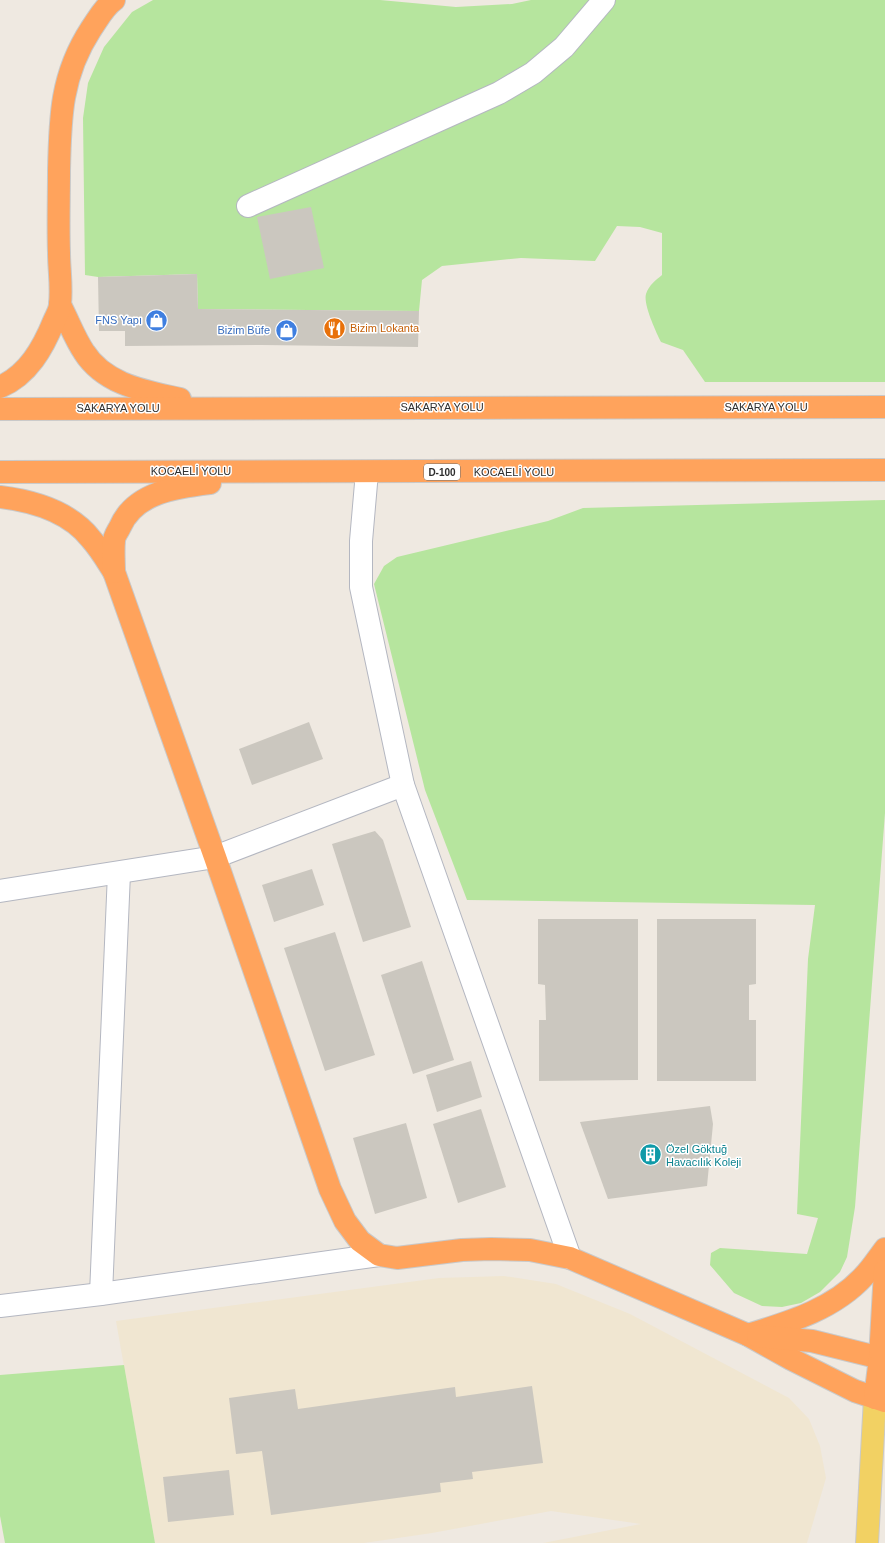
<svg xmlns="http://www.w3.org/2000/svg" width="885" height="1543" font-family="Helvetica,sans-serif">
  <rect width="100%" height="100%" fill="#efe9e1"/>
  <polygon fill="#f0e6d1" points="504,1276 556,1284 630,1314 789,1398 809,1419 820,1446 826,1478 807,1543 543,1543 641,1524 551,1511 432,1533 364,1543 155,1543 116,1321 439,1278"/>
  <g fill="#b6e59e">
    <path d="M153,0H380L456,7L512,4L531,0H885V382H705L683,350L661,342C656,332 643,304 646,294C649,285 656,280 662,275V233L640,227L617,226L595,261L521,258L442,266L422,280L419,311L198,309L197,274L98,277L85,275L83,118L88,83L104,47L132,12Z"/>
    <polygon points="885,500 885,813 855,1207 847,1257 840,1272 820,1292 801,1303 782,1307 762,1306 734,1293 710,1265 711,1253 720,1248 807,1254 818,1218 797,1214 808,959 815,905 467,900 425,790 374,584 384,566 397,557 548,521 583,508"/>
    <polygon points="124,1365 155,1543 5,1543 0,1516 0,1375"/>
  </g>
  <g fill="#cbc7bf">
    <polygon points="311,207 324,268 270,279 257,217"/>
    <polygon points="197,274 198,309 419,311 418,347 262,345 125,346 125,331 99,331 98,277"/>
    <polygon points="309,722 323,759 252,785 239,749"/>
    <polygon points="375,831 383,840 411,927 363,942 332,844"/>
    <polygon points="312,869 324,905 274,922 262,885"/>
    <polygon points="538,919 638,919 638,1080 539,1081 539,1020 546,1020 545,985 538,984"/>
    <polygon points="657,919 756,919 756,984 749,985 749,1020 756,1020 756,1081 657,1081"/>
    <polygon points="335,932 375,1055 325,1071 284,948"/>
    <polygon points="422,961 454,1060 413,1074 381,975"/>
    <polygon points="471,1061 482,1097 437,1112 426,1075"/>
    <polygon points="710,1106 713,1124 707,1186 608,1199 580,1122"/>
    <polygon points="481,1109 506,1187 458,1203 433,1124"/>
    <polygon points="406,1123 427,1198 375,1214 353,1138"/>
    <polygon points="532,1386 543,1463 472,1472 473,1479 440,1483 441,1492 271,1515 262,1451 236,1454 229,1398 295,1389 298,1409 455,1387 456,1397"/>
    <polygon points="229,1470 234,1515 168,1522 163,1477"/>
  </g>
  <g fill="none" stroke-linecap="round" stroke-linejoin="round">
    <defs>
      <g id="minor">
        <polyline points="248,206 499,93 533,73 564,47 604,0"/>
        <polyline points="367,472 361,541 361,587 403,785 570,1258"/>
        <polyline points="0,891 215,857 403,785"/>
        <polyline points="101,1294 119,873"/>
        <polyline points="0,1306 101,1294 379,1255"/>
      </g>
      <polyline id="major" points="867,1543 875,1398"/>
      <g id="highway">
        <path d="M60,305C68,320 75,339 84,352C105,385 145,391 180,399"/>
        <path d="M0,387C28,375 43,348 54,321C56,316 60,310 60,304C62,287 59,269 59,253C58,225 59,198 59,171C60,117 61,75 91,29C98,19 104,7 114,0"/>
        <polyline points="0,409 885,407"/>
        <polyline points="0,472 885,470"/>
        <path d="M0,497C33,501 70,512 91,539C100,549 107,561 114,572L215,857L330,1189L345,1221L360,1241L379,1255L397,1258L462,1250L491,1249L530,1250L570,1258L748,1335L791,1359L855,1391L885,1401"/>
        <path d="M114,572C114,562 113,551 114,541C114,536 118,531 120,527C135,492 177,487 210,483"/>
        <path d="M748,1335C790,1322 834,1309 864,1276C872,1268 878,1258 885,1249"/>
        <polyline points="758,1336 812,1341 885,1359"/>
        <polyline points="875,1398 880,1358 885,1271"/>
      </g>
    </defs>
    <use href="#minor" stroke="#b4b7c1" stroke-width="24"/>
    <use href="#major" stroke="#c9c9c9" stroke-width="24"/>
    <use href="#highway" stroke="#c9c9c9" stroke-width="24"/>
    <use href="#minor" stroke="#fff" stroke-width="22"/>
    <use href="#major" stroke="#f2d163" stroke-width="22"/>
    <use href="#highway" stroke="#ffa35c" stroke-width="22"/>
  </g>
  <defs>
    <symbol id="shop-disc" viewBox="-11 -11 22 22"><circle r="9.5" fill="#3f7fe0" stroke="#fff"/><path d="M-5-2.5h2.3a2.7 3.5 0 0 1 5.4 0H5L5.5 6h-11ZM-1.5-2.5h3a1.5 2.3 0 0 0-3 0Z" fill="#fff"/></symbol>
    <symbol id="restaurant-disc" viewBox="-11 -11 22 22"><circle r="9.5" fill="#e8710a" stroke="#fff"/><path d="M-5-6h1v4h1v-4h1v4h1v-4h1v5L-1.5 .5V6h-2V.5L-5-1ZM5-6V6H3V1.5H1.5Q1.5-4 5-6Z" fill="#fff"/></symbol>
    <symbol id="building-disc" viewBox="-11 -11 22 22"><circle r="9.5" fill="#0f9aa8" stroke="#fff"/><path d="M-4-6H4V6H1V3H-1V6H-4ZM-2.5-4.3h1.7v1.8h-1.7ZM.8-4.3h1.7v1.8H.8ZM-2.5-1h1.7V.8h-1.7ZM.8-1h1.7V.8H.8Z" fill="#fff"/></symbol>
  </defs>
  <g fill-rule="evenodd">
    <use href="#shop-disc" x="144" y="308" width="25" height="25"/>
    <use href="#restaurant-disc" x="322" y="316" width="25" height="25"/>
    <use href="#shop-disc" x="274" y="318" width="25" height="25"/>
    <use href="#building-disc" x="638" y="1142" width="25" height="25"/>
  </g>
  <g text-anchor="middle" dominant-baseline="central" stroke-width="3" stroke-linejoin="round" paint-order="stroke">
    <rect fill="#fff" stroke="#6d6d6d" stroke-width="1" x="424" y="464" width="36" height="16" rx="3"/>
    <g font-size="10" font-weight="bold" fill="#2e2e2e">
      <text x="442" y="472">D-100</text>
    </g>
    <g font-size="11" fill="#366cbe" stroke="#fff" text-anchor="end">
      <text x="142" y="320">FNS Yapı</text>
      <text x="270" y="330">Bizim Büfe</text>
    </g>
    <g font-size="11" fill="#c56008" stroke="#fff" text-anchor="start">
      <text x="350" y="328">Bizim Lokanta</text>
    </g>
    <g font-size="11" fill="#2e2e2e" stroke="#fff">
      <text x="442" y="407">SAKARYA YOLU</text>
      <text x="766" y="407">SAKARYA YOLU</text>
      <text x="118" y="408">SAKARYA YOLU</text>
      <text x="191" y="471">KOCAELİ YOLU</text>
      <text x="514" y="472">KOCAELİ YOLU</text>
    </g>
    <g font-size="11" fill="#0d838f" stroke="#fff" text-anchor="start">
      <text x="666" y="1149">Özel Göktuğ<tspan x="666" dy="13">Havacılık Koleji</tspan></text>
    </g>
  </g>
</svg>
